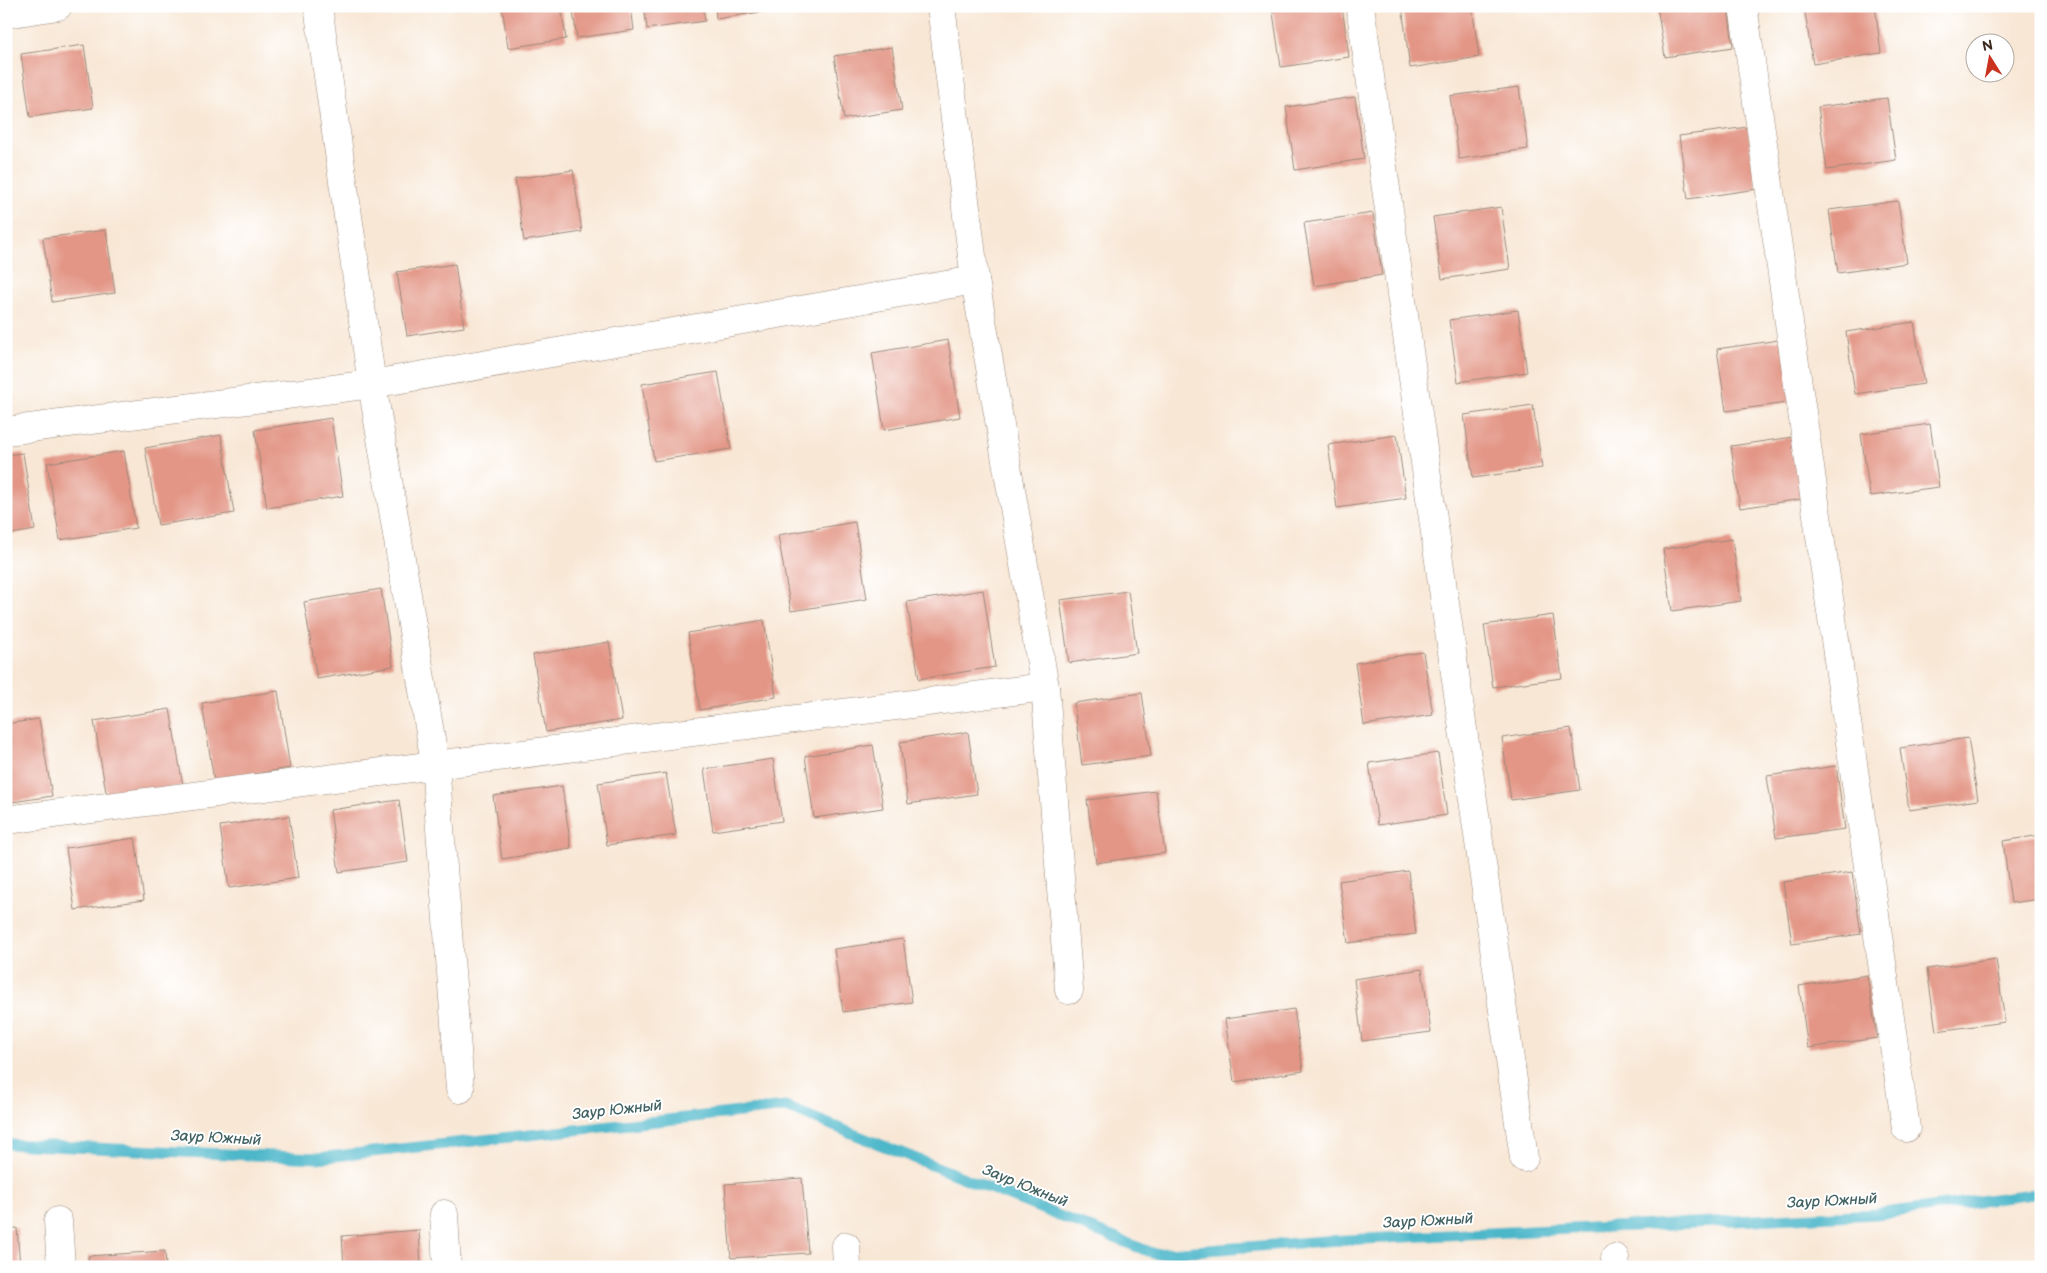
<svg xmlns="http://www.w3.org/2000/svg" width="2047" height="1273" font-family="'Balsamiq Sans',sans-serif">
  <rect width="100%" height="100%" fill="#fff"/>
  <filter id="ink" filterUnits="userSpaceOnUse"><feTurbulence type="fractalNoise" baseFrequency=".02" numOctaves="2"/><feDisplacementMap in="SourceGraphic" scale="10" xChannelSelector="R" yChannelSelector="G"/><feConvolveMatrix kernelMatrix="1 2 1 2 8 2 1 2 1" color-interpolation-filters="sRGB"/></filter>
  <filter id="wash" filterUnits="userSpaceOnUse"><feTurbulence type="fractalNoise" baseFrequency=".0096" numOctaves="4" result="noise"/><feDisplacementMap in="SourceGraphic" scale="20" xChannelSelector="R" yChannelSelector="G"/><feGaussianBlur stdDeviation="1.12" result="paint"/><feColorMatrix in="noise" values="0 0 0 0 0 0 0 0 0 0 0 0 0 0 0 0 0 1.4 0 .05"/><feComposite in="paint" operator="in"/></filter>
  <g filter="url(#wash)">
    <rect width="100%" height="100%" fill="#f8e7d5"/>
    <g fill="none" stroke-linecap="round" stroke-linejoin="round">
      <polyline stroke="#4db7ca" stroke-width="11" points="6,1144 317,1158 786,1107 1155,1254 1324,1241 1876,1214 2041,1193"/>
    </g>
    <g id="blocks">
      <g fill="#e39686">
        <polygon points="502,6 561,6 566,39 508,48"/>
        <polygon points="572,6 631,6 634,30 577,38"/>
        <polygon points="644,6 703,6 705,21 647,29"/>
        <polygon points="715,6 774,6 774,10 716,19"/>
        <polygon points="1272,6 1342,6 1349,57 1281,67"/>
        <polygon points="1402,6 1472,6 1479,57 1410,68"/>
        <polygon points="1657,6 1728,6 1733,47 1665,57"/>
        <polygon points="1804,6 1875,6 1881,53 1813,64"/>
        <polygon points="84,45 93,108 30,117 21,54"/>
        <polygon points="892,47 902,110 844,119 834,56"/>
        <polygon points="1519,87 1528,149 1459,159 1450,96"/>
        <polygon points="1355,97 1364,159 1295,170 1286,107"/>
        <polygon points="1887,98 1896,160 1827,170 1818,107"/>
        <polygon points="1748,127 1757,189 1688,199 1679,136"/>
        <polygon points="573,170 582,232 524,241 515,179"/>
        <polygon points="1898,201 1907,263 1838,273 1829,210"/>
        <polygon points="1501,207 1510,269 1442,279 1433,217"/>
        <polygon points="1373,213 1382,275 1314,286 1304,223"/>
        <polygon points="106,230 115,293 52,302 43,238"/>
        <polygon points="455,264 464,327 407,336 397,272"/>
        <polygon points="1518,310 1527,372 1458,382 1449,320"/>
        <polygon points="1914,322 1924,384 1855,394 1846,332"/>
        <polygon points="1786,339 1795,402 1726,411 1717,349"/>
        <polygon points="948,340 960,417 884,430 872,353"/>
        <polygon points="718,372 731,449 654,461 642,384"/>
        <polygon points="1533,405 1542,468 1473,478 1464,415"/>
        <polygon points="331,418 343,496 267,508 255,430"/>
        <polygon points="1930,424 1939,487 1870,496 1861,434"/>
        <polygon points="221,435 234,513 158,525 145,448"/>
        <polygon points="1397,435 1406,498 1337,508 1328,445"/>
        <polygon points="1800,436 1809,498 1740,508 1731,446"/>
        <polygon points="124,451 136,528 60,540 47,463"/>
        <polygon points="23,453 35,530 6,535 6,455"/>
        <polygon points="855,522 867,599 791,611 778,535"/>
        <polygon points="1732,539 1741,601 1672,611 1663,549"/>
        <polygon points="381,589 393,666 317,679 304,602"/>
        <polygon points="983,590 995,667 919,679 907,602"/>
        <polygon points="1128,591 1137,653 1069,663 1060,600"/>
        <polygon points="1553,615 1562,678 1493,687 1484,625"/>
        <polygon points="764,620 776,697 700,710 688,633"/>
        <polygon points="609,642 622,720 546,732 533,655"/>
        <polygon points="1423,652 1433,715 1364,725 1355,663"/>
        <polygon points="278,691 290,768 214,781 202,703"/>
        <polygon points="1142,693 1151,756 1082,765 1074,703"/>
        <polygon points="170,709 183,786 107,798 94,721"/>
        <polygon points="39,719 52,796 6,803 6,724"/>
        <polygon points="1571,728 1580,790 1511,800 1502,738"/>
        <polygon points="968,732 977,794 908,804 900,742"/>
        <polygon points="1968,738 1978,800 1909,810 1900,748"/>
        <polygon points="873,745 883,808 814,818 805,756"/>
        <polygon points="1438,753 1447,815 1378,825 1369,763"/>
        <polygon points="773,759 782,821 713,831 704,769"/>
        <polygon points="1836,766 1845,829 1776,838 1767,776"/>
        <polygon points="666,773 676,835 607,845 598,783"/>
        <polygon points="562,786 571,848 502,859 493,796"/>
        <polygon points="1156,791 1165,853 1096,863 1087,800"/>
        <polygon points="399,800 408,862 339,872 330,810"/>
        <polygon points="289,816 298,878 229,888 220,826"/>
        <polygon points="2041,835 2041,899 2011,903 2003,841"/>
        <polygon points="135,838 144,900 75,910 66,848"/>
        <polygon points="1408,871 1416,934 1348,943 1339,881"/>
        <polygon points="1852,872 1861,934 1792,944 1783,882"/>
        <polygon points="903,939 912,1002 843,1012 834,949"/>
        <polygon points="1996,959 2005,1022 1936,1031 1927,969"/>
        <polygon points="1422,969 1431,1032 1362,1041 1354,979"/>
        <polygon points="1867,975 1877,1038 1808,1048 1799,986"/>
        <polygon points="1294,1009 1303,1071 1234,1082 1225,1019"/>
        <polygon points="802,1178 808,1253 731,1258 725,1184"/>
        <polygon points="17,1228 20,1267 6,1267 6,1229"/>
        <polygon points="419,1230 421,1267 344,1267 342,1236"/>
        <polygon points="165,1251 166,1267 89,1267 88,1256"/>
        <polygon points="1040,1263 1040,1267 1009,1267 1009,1265"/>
      </g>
    </g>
  </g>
  <g filter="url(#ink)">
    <use href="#blocks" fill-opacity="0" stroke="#9a887a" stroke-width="1"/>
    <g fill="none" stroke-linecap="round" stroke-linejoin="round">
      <defs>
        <g id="minor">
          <polyline points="318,6 372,384 435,763 460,1089"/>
          <polyline points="941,6 975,280 1045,687 1069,990"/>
          <polyline points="1360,6 1524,1158"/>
          <polyline points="1743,6 1906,1128"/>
          <polyline points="6,14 58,6"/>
          <polyline points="6,431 372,384 975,280"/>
          <polyline points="6,820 1045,687"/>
          <polyline points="444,1214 447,1267"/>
          <polyline points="58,1221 61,1267"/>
          <polyline points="846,1246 847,1267"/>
          <polyline points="1615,1258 1616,1267"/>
        </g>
      </defs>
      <use href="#minor" stroke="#9a887a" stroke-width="29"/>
      <use href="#minor" stroke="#fff" stroke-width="28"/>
    </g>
  </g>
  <g text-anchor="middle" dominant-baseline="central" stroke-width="4" stroke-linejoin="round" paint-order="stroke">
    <g font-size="15" font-style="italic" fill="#426263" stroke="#fff">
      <text transform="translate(617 1110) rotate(-6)">Заур Южный</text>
      <text transform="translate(216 1138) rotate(3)">Заур Южный</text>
      <text transform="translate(1025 1186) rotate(22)">Заур Южный</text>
      <text transform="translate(1832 1201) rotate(-3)">Заур Южный</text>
      <text transform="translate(1428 1221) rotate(-3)">Заур Южный</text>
    </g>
  </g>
  <rect width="2047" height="1273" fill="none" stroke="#fff" stroke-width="25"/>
  <g transform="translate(1990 58) rotate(349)"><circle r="24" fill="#ffffff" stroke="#b1aaa5"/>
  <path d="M0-4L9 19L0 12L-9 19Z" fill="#c8321e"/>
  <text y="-8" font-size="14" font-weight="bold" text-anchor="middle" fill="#3b2a1e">N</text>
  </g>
</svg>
